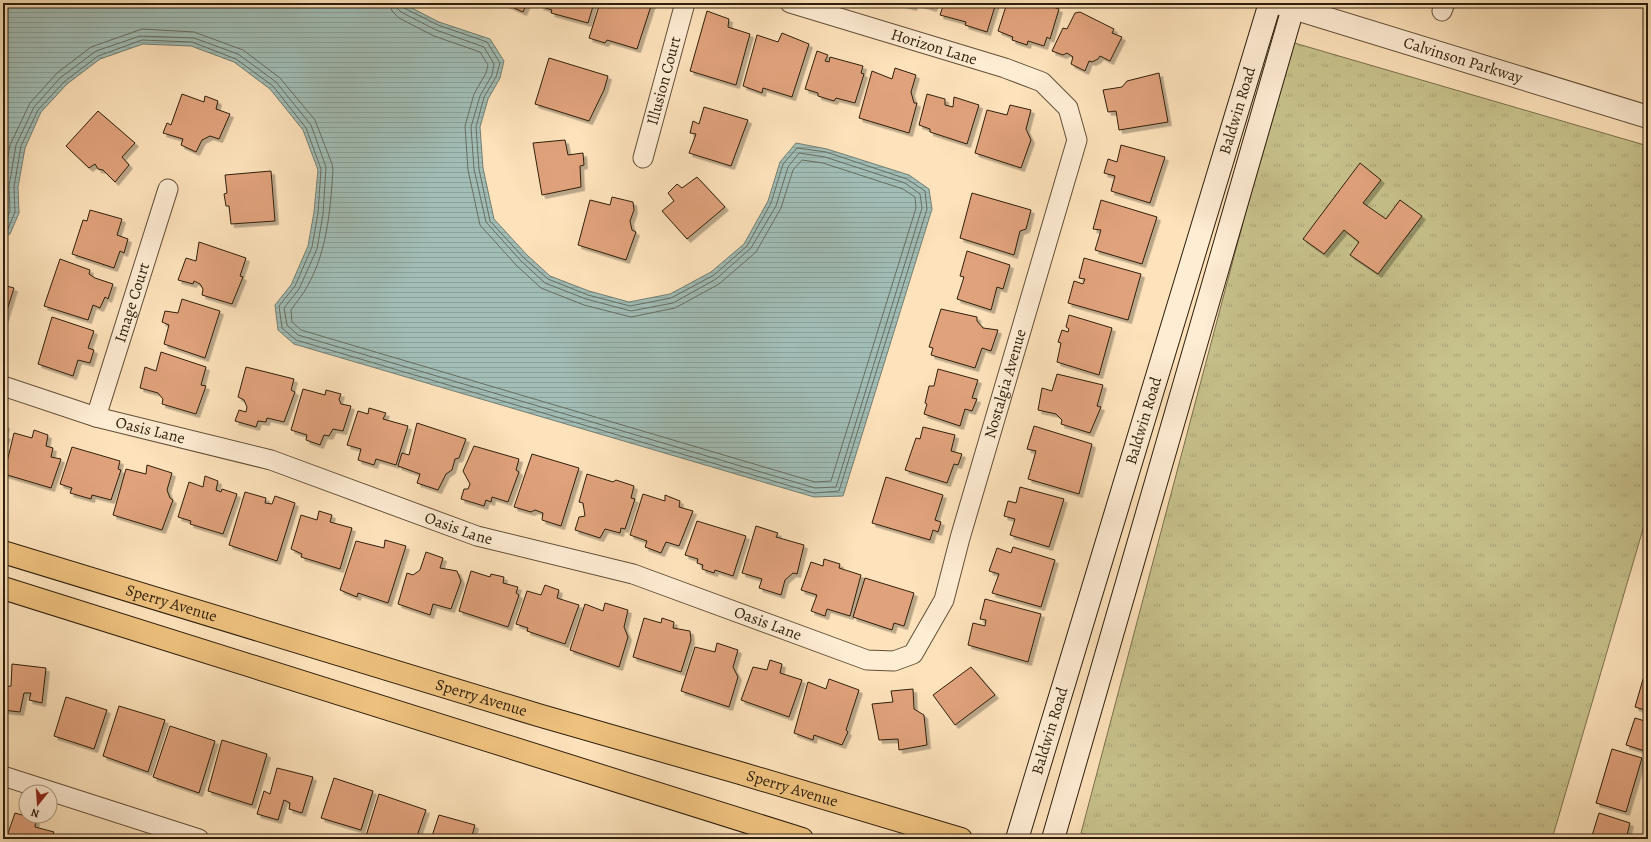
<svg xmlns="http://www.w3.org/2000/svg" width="1651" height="842" font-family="Alegreya,serif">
  <defs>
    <pattern id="grass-tufts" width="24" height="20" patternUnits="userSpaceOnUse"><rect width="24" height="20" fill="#c7c18b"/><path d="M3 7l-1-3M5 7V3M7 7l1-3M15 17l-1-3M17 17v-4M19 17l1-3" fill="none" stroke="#aba577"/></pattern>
    <pattern id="water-rules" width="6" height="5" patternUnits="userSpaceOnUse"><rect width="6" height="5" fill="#a1bdb6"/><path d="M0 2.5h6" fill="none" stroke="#8ba29b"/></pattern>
    <filter id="shadow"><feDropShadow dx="3.5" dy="3.5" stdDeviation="0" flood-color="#0004"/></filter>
  </defs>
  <rect width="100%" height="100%" fill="#fde2bb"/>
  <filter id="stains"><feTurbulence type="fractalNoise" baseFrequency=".005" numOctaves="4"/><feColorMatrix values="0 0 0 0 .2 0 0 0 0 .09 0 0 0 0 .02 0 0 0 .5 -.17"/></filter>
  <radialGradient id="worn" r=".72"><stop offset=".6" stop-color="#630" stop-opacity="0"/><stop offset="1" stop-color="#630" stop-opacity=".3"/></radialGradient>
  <polygon fill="url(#grass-tufts)" stroke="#7b704c" points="1291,42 1648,146 1648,512 1552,839 1101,839 1081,833"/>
  <polygon fill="url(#water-rules)" stroke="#737e72" points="3,3 402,3 439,22 490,39 504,61 500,78 488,99 480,127 483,168 494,219 527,255 550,276 589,291 629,302 670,294 711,272 744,244 768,201 780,162 796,143 827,149 909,175 929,189 932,209 843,496 814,497 294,344 278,330 275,305 291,285 308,246 314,212 318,170 303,130 270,89 234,62 191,46 143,44 100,59 67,84 41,112 25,148 18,187 19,213 10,234 3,238"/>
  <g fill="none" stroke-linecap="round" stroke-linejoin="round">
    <g stroke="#686e61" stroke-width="1">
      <path d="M3,212V185L10,145L30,103L57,73L91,47L142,29L194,32L243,50L280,78L315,120L332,164L333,170C330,213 327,255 304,292C300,298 295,304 291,310L292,322L301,330L815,482L831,481L916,208L915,197L903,189L823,163L802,160L793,170L781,208L756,252L719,284L675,308L631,317L584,305L541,288L516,265L480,225L468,170L465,126L474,94L486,73L488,65L480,52L434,36L399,18L392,11L390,3"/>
      <polyline points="3,227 10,211 9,186 16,145 34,107 60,78 96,51 140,36 194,38 238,54 276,82 311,125 326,167 323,214 317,249 299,289 284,308 287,325 298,335 815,488 836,487 922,208 920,194 905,183 825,157 799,153 788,167 776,206 751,248 716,279 673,303 631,311 586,299 545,283 521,261 486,222 474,169 471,127 480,96 492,75 494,64 484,47 436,30 401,12 397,8 397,3"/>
      <polyline points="3,233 7,231 15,212 14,187 21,146 38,110 64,82 98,56 142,40 192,42 236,59 273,86 306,128 321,169 318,213 312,247 295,286 279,306 282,328 296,340 814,493 839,491 927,209 925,191 907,179 826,152 797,148 783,164 771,203 747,246 714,275 671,298 630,306 588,295 548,279 524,258 490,221 479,169 476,127 484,97 496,77 500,63 487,42 438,25 404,8 402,3"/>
    </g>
  </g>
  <g fill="#e0a27b" stroke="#2f1f0c" filter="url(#shadow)">
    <polygon points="503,3 527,3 523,12"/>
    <polygon points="540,3 594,3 588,23 551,13 552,10 540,6"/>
    <polygon points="600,3 652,3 637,49 607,40 605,43 589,38"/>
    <polygon points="898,3 914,3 913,7"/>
    <polygon points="916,3 935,3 933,8"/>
    <polygon points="944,3 996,3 987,32 965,25 966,22 940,15"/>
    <polygon points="1007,3 1040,3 1059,9 1050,39 1047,37 1044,46 1028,41 1027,45 1012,40 1013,37 998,31"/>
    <polygon points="707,11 729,19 728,27 750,34 736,85 690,71"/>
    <polygon points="1080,12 1114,29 1112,33 1122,37 1110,61 1100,56 1098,59 1092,62 1089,61 1085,71 1071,64 1073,57 1067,53 1063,55 1052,51 1063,28 1067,29 1075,13"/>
    <polygon points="782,33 809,44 792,97 763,88 762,93 743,86 757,35 778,42"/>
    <polygon points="817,51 828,55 825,61 829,62 830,57 863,66 861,73 864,74 855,103 836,98 834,101 818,96 818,93 805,89"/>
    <polygon points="549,58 608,76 604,90 589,121 535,104"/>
    <polygon points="895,68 916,75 911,92 914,103 917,103 909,133 859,118 872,71 892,79"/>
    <polygon points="1159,73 1168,122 1119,130 1116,111 1108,112 1103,90 1122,87 1127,81"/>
    <polygon points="182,94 204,102 205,96 218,101 216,109 230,114 219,139 210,136 202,140 196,152 181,145 183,139 163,133 167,123 171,125"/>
    <polygon points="927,94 945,99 945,105 953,107 954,97 979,105 967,144 930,132 930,129 919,125"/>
    <polygon points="1010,105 1031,110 1026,129 1031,140 1021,168 975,153 987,110 1007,115"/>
    <polygon points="704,107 748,120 731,166 689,153 696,134 690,133 693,121 699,124"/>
    <polygon points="98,111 135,143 122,157 129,165 115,182 103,170 98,169 95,164 89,168 66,146"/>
    <polygon points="565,140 568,155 583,153 584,165 580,166 581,187 542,195 533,143"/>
    <polygon points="1121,145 1165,157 1150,203 1111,191 1115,176 1104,173 1108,159 1117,162"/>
    <polygon points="1360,163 1381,180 1363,203 1386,219 1400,200 1422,216 1378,274 1350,255 1359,242 1344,230 1324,254 1303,239"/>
    <polygon points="271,171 275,221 231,224 229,206 226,206 224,194 227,193 225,175"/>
    <polygon points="697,177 725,207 687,239 662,211 674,201 668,193 677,184 682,188"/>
    <polygon points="972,193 1031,210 1026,229 1020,231 1014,255 960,238"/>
    <polygon points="612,197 633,202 634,210 630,221 632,230 636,232 626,260 578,245 590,200 610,205"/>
    <polygon points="1101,200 1157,217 1142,264 1095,250 1101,230 1093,229"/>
    <polygon points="90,210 122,219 117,235 128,239 124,253 120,251 114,268 72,254 83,220 87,221"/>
    <polygon points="199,242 246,258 240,276 243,277 232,304 202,295 203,289 200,284 194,281 193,284 178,280 186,258 196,261"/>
    <polygon points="967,251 1010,265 1003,289 997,287 991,310 957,299 964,277 960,276"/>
    <polygon points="1084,258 1141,274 1128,320 1068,303 1074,281 1083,284 1085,279 1079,278"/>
    <polygon points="60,259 90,270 89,274 95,278 113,284 108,299 105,297 100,308 93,305 88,320 44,306"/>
    <polygon points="3,285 14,288 3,323"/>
    <polygon points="182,299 220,311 205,358 164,344 169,325 162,322 165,311 178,313"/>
    <polygon points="941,309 977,317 977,321 983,328 998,330 991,351 982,348 975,368 931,355 933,348 929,347"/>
    <polygon points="1069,315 1112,328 1099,375 1057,362 1061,343 1058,342 1062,330 1068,332 1069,329 1066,327"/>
    <polygon points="52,317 94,331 88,348 94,350 90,363 78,360 73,376 38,364"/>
    <polygon points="161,352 206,367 201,385 206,386 196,414 162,404 163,399 158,393 140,388 145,367 156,371"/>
    <polygon points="246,367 294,379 291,390 295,392 284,422 267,418 266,422 258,421 256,427 235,421 239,410 246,412 247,407 244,400 238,397"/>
    <polygon points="938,369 978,380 972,398 977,399 972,411 965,409 960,426 924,414 927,404 925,403 929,386 934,386"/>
    <polygon points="1057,374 1103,385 1097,406 1101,407 1090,433 1061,424 1062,420 1056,414 1038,410 1042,388 1052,391"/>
    <polygon points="303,389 325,395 326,390 341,394 339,399 341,404 351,406 343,431 333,429 329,436 324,435 320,445 306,440 307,435 291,430"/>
    <polygon points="369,408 386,413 383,419 408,426 396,465 376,459 374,465 358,460 361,449 347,445 358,411 368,414"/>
    <polygon points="417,423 466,439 459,458 455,459 452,470 446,474 438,490 417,483 420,474 398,466 402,453 409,455"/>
    <polygon points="3,424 6,425 4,434 7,436 3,445"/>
    <polygon points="1034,426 1092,444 1079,494 1028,479 1036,451 1027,449"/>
    <polygon points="923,427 955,435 951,451 962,454 958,465 954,464 947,483 905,470 916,438 920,439"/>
    <polygon points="34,430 48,435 46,446 53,448 51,457 61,459 51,488 4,474 14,433 32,438"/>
    <polygon points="474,446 519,459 516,470 519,472 508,502 492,497 491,502 486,500 484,506 461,499 464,489 468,489 470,484 463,471"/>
    <polygon points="72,447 120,461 118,469 121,470 111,500 92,495 91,499 70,493 72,488 60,484"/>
    <polygon points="532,454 579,468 561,526 542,520 543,513 535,510 531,512 514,507"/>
    <polygon points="147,465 172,473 167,490 170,498 173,500 162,530 113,515 126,469 146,474"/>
    <polygon points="587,474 613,482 616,480 634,486 631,498 635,499 625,529 621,528 620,533 605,529 600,538 575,530 579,517 585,516 583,503 579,502"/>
    <polygon points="205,476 218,481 216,490 221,492 222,489 237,494 223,534 190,524 191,521 178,517 189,482 203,487"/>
    <polygon points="886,477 943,495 935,520 941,522 938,532 933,530 930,540 872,523"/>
    <polygon points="1020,487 1064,499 1049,547 1010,535 1015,519 1004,516 1008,501 1016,503"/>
    <polygon points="245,492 266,498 265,503 272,504 275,496 295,503 277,561 229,545"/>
    <polygon points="643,494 665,501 665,495 680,501 679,507 693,511 679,546 666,542 661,553 645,547 647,541 630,535"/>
    <polygon points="319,511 332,515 330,522 352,528 340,569 301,557 302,554 291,549 301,515 317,520"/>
    <polygon points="697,521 746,536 733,576 715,570 714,573 702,569 703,565 697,563 698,559 685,555"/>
    <polygon points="756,526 778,533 776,537 804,545 797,574 793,573 785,580 781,595 759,588 762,579 742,573"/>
    <polygon points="385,540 406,546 388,603 358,593 357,597 340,590 356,541 384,548"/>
    <polygon points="1013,547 1055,560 1041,607 992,593 999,574 989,571 997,548 1011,553"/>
    <polygon points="426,552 443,558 440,568 457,571 461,581 451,609 433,604 430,615 398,604 407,573 413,575 420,570"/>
    <polygon points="824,559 840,564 839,568 861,575 850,616 827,609 825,616 811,611 817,595 801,590 811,562 823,566"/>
    <polygon points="471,571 490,577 491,574 504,577 503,583 518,587 516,593 519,595 508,627 459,611"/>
    <polygon points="865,578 914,593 904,626 894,623 892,630 853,617"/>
    <polygon points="545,585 559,590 557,598 579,605 565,644 527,631 528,628 516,624 527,591 541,595"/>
    <polygon points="985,599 1041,614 1028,662 968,645 973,623 985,626 986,620 980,619"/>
    <polygon points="605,603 628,610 624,627 628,637 619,667 570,650 585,604 603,611"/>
    <polygon points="644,618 661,623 662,618 674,622 673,628 690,631 691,640 681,672 633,657"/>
    <polygon points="717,643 738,650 733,667 738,677 729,707 681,691 695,647 715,652"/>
    <polygon points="770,660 782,664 780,673 802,680 789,717 741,700 753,667 767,670"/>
    <polygon points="1648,662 1648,711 1635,707"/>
    <polygon points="12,664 46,668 42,703 29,700 31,693 24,693 20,712 3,710 3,687 11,686"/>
    <polygon points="971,667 995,695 955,725 933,695"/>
    <polygon points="829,679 859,690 846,730 848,732 842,745 814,735 813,740 794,733 808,682 826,689"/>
    <polygon points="913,689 914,709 924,715 927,745 899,750 898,739 879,740 872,704 893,702 891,691"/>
    <polygon points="66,697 107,710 94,749 54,736"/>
    <polygon points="119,706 165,720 148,772 103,756"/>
    <polygon points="1635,718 1648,722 1648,752 1626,745"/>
    <polygon points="170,726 215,741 199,793 153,777"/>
    <polygon points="222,740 267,754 252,805 208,791"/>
    <polygon points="1612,749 1642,758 1626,812 1596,803"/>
    <polygon points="277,768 313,777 302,813 289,809 290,803 284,800 278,820 257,814 264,791 270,794"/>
    <polygon points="334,778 373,791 361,830 321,818"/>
    <polygon points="379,794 426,810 416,839 365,839"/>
    <polygon points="15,813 36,819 35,827 54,832 51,839 6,839"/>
    <polygon points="1599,813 1630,823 1626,839 1591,839"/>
    <polygon points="439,815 475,825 471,839 431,839"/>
  </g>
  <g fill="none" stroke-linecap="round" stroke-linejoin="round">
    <defs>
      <g id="minor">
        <polyline points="1442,11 1445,3"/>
        <path id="s1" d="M643,158L685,3"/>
        <path id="s2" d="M3,386L96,417L271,460L477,536L633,574L867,660L894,661L913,654L944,600L960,538L1077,140L1068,108L1042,82L1005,68L790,3"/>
        <path id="s3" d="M96,417L168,189"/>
        <polyline points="3,776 199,839"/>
      </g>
      <g id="tertiary">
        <path id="s4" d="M1294,3L1293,8L1648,117"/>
      </g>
      <g id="secondary">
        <path id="s5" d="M1017,839L1270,3"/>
        <polyline points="1053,839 1293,8 1278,3"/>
      </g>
      <g id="primary">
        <path id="s6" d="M3,552L538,715L740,773L961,839"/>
        <polyline points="3,588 802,839"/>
      </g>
    </defs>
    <use href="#minor" stroke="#625038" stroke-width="21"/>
    <use href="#tertiary" stroke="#625038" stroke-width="24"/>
    <use href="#secondary" stroke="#2f1f0c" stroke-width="24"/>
    <use href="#primary" stroke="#2f1f0c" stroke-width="24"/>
    <use href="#minor" stroke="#feecd3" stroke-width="19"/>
    <use href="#tertiary" stroke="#feecd3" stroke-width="22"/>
    <use href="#secondary" stroke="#feecd3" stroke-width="22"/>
    <use href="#primary" stroke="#eec17e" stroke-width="22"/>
  </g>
  <g text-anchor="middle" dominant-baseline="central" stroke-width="3.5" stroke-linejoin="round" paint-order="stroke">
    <g font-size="16" fill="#2f1f0c" stroke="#feecd3">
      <text transform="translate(934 47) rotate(17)">Horizon Lane</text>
      <text stroke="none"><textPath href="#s4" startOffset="183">Calvinson Parkway</textPath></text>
      <text stroke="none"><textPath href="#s1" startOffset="80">Illusion Court</textPath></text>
      <text stroke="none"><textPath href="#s5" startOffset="761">Baldwin Road</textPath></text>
      <text stroke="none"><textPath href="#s3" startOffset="120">Image Court</textPath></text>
      <text stroke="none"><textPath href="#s2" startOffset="1242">Nostalgia Avenue</textPath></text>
      <text stroke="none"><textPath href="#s5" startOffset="437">Baldwin Road</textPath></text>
      <text stroke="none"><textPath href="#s2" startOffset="154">Oasis Lane</textPath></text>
      <text stroke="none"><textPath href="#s2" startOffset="478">Oasis Lane</textPath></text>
      <text stroke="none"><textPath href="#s6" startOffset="176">Sperry Avenue</textPath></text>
      <text stroke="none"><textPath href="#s2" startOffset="802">Oasis Lane</textPath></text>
      <text stroke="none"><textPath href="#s6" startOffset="500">Sperry Avenue</textPath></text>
      <text stroke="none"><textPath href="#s5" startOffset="113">Baldwin Road</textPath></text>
      <text stroke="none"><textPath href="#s6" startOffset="824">Sperry Avenue</textPath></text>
    </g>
  </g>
  <rect width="1651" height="842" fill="none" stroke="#fde2bb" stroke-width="16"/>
  <rect x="4" y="4" width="1643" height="834" fill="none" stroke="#2f1f0c" stroke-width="2"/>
  <rect x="8" y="8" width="1635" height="826" fill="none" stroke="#2f1f0c"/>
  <g transform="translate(38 804) rotate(197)"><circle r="19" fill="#feecd3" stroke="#ab9a83"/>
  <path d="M0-3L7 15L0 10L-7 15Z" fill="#8f2418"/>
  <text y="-6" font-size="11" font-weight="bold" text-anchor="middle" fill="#2f1f0c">N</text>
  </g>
  <rect width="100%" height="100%" filter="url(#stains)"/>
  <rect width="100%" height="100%" fill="url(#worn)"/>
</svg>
